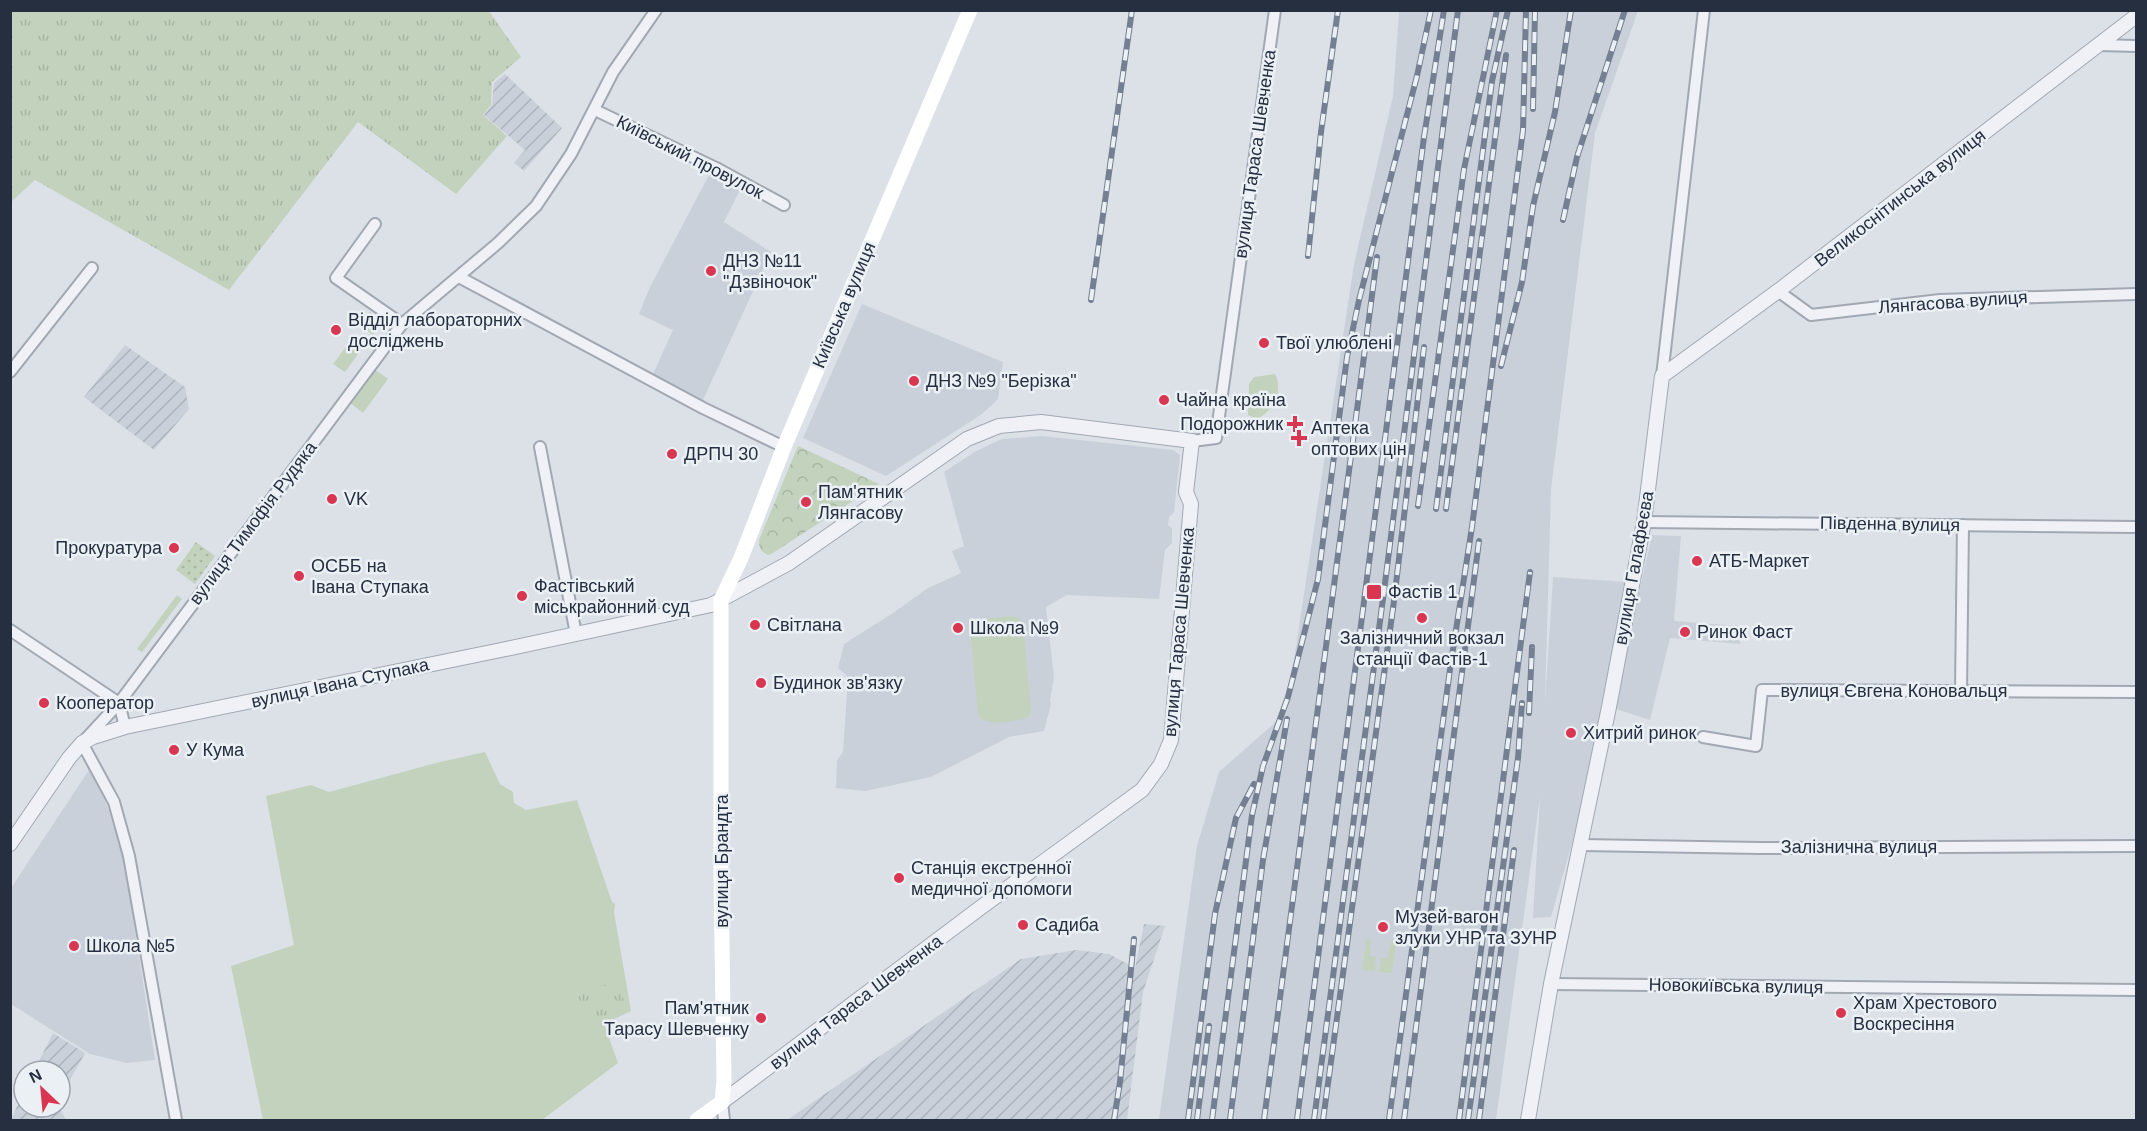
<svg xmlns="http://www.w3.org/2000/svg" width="2147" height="1131" font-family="Helvetica,sans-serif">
  <defs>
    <pattern id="industrial-furrows" width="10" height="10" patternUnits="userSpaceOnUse" patternTransform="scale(1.5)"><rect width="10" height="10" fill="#cad0da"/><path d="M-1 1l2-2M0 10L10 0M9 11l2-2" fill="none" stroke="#adb3bc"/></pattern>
    <pattern id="forest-crowns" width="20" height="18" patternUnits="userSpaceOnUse" patternTransform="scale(1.5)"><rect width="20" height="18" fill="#c2d2bc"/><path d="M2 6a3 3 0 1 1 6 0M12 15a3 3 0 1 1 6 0" fill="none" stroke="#a7b5a3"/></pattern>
    <pattern id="park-tufts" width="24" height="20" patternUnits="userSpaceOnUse" patternTransform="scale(1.5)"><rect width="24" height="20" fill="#c2d2bc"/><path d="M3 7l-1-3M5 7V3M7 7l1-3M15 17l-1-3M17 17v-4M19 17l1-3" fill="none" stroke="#a7b5a3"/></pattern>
    <pattern id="garden-dots" width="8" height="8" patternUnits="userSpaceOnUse" patternTransform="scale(1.5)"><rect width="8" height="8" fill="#c2d2bc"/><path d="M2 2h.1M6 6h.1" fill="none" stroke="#a7b5a3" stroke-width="1.8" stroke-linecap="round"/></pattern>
  </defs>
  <rect width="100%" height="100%" fill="#dce1e8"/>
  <g fill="#cad0da">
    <polygon points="1399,11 1638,11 1595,133 1551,490 1545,702 1553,577 1627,582 1621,625 1573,840 1551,917 1533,918 1540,797 1496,1120 1159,1120 1197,846 1219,772 1286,713 1354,264 1393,96"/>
    <polygon points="711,171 741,188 724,222 771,252 703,400 653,374 673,330 639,314 649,289"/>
    <polygon points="862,304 1003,362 998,399 982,414 886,476 803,438"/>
    <polygon points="1042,436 1173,450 1180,455 1174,512 1169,517 1168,525 1172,528 1172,543 1165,550 1159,599 1067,595 1046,607 1054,677 1050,700 1051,704 1044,731 1009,737 931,777 865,791 836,788 837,760 843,752 848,677 838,668 844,644 893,613 928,588 961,573 952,551 964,546 944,472 976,451 1002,439"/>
    <polygon points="1652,535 1681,536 1674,621 1741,626 1740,644 1670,638 1650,720 1613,708"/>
    <polygon points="89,770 105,799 124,859 155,1060 126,1063 90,1054 11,1004 11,888"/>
  </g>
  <g fill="url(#industrial-furrows)">
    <polygon points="505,74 562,128 524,171 514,163 525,150 484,115 492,105 494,83"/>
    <polygon points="125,345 185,387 189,409 154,450 84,397"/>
    <polygon points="1144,924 1165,926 1143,992 1127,1120 787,1120 1021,959 1076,950 1109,954 1135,968"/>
    <polygon points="53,1033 85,1053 60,1098 60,1071 34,1071"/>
    <polygon points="24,1091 24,1107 59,1107 66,1120 11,1120"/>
  </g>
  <g fill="#c2d2bc">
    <polygon points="370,312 382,321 373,335 361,326"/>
    <polygon points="355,342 363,347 345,372 333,364 348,344 351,346"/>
    <polygon points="374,369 388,379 363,413 349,402"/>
    <path d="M1275,374C1284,392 1273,411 1257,419L1248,415L1249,384L1254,377Z"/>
    <polygon points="177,595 182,599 142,652 137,649"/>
    <path d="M1013,616L1019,618L1023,623L1031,709L1030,715L1025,719C1011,720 986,729 978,714L970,629L972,622L980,619Z"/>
    <polygon points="485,752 500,784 513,792 514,803 526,810 577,800 612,902 615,904 614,912 631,1011 604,1024 618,1063 542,1120 263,1120 231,966 294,945 266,796 311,785 329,792 436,763"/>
    <polygon points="1366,939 1371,940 1370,956 1376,957 1375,971 1362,970"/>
    <polygon points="1391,942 1396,942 1392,973 1379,972 1381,958 1387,958"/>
  </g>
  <path fill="url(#forest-crowns)" d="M798,446L879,484L773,553L768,555C760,551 759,548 759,540Z"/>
  <g fill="url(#park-tufts)">
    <polygon points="11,10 489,11 521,57 492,82 491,105 483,115 507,136 456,194 358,122 229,290 35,180 11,202"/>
    <polygon points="621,981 625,1011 583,1023 578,991"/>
  </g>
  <polygon fill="url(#garden-dots)" points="196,542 215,556 195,584 176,570"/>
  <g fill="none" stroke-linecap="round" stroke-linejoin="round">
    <defs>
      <g id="minor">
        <polyline points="2099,45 2136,46"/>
        <polyline points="595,110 716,168 784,205"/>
        <polyline points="375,224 336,278 402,324"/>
        <polyline points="459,277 703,408 784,447"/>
        <polyline points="1778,291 1811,315 1940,300 2136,294"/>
        <polyline points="10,372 92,268"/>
        <polyline points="1662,376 1704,10"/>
        <polyline points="1192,441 1216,438 1275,10"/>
        <polyline points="540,447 576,634"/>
        <polyline points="1644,522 2136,527"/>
        <polyline points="10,630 119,703 82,743 114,802 129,856 176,1120"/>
        <polyline points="1961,691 1963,525"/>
        <polyline points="125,727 119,703 402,324 498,243 536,206 571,154 613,72 656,10"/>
        <polyline points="1703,737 1756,746 1762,690 2136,692"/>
        <polyline points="1581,845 1760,848 2136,846"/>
        <polyline points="1551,984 2136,990"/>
        <polyline points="722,1102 724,1120"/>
      </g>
      <g id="tertiary">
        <polyline points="10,844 69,758 82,743 93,737 125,727 506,649 711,605 789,563 967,439 999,426 1041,422 1192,441 1186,492 1191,504 1171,740 1161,764 1142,790 980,908 722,1102"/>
        <polyline points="1528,1120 1551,984 1609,707 1644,522 1662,376 1778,291 2136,16"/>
      </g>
    </defs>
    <use href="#minor" stroke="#a1a8b2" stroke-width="14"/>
    <use href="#tertiary" stroke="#a1a8b2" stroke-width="16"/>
    <use href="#minor" stroke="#eff1f6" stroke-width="10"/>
    <use href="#tertiary" stroke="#eff1f6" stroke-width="14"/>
    <polyline stroke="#fff" stroke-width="15" points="697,1120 722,1102 724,1081 721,874 721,600 741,558 784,447 970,10"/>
    <defs>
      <g id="rail">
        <polyline points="1533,109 1535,10"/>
        <polyline points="1563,220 1577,157 1625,10"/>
        <polyline points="1308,256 1321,132 1338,10"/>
        <polyline points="1091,300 1132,10"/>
        <polyline points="1501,366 1522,282 1533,206 1555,112 1571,10"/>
        <polyline points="1418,506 1464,169 1497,10"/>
        <polyline points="1436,509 1492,81 1508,10"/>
        <polyline points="1446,509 1506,55"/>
        <polyline points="1529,713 1532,647"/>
        <polyline points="1114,1120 1120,1082 1134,939"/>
        <polyline points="1188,1120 1215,914 1236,818 1254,784"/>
        <polyline points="1197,1120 1209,1026"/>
        <polyline points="1212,1120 1252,815 1263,766 1288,697 1318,579 1347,357 1359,300 1417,76 1431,10"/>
        <polyline points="1230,1120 1263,860 1287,719"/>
        <polyline points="1264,1120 1377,257"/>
        <polyline points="1297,1120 1424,137 1444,10"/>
        <polyline points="1314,1120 1384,591 1458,10"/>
        <polyline points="1323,1120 1394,601 1424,347"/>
        <polyline points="1389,1120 1451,662 1472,527 1523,130 1526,10"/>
        <polyline points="1404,1120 1479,541"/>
        <polyline points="1459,1120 1530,572"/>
        <polyline points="1468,1120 1518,758 1522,703"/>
        <polyline points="1479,1120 1514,850"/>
      </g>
    </defs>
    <use href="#rail" stroke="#748092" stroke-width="6"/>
    <use href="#rail" stroke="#ebf0f5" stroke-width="4" stroke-dasharray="11" stroke-linecap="butt"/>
  </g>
  <g fill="#d83651" stroke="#ebf0f5" stroke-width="2">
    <circle cx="711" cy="271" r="6"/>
    <circle cx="336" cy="330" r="6"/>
    <circle cx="1264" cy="343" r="6"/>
    <circle cx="914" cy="381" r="6"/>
    <circle cx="1164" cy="400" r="6"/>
    <path d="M1292 415h6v6h6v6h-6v6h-6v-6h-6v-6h6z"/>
    <path d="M1296 429h6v6h6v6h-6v6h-6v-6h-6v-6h6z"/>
    <circle cx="672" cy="454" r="6"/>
    <circle cx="332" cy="499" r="6"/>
    <circle cx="806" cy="502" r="6"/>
    <circle cx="174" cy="548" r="6"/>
    <circle cx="1697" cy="561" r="6"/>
    <circle cx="299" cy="576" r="6"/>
    <rect x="1366" y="584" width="16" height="16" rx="3"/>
    <circle cx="522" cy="596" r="6"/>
    <circle cx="1422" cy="618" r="6"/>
    <circle cx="755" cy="625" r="6"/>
    <circle cx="958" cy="628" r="6"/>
    <circle cx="1685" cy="632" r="6"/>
    <circle cx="761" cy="683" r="6"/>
    <circle cx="44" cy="703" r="6"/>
    <circle cx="1571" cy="733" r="6"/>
    <circle cx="174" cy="750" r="6"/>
    <circle cx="899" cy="878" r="6"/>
    <circle cx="1023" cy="925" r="6"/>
    <circle cx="1383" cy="927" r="6"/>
    <circle cx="74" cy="946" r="6"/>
    <circle cx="1841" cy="1013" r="6"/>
    <circle cx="761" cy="1018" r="6"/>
  </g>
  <g text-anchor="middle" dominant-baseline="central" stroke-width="5" stroke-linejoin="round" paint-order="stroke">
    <g font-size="18" fill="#252f3f" stroke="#ebf0f5">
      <text transform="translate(1255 154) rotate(-82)">вулиця Тараса Шевченка</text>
      <text transform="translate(690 157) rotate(27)">Київський провулок</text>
      <text transform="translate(1900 198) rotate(-38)">Великоснітинська вулиця</text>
      <text transform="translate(1953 302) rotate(-4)">Лянгасова вулиця</text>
      <text transform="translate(844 305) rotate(-67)">Київська вулиця</text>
      <text transform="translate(253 523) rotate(-53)">вулиця Тимофія Рудяка</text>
      <text transform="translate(1890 524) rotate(1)">Південна вулиця</text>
      <text transform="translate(1634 568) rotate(-80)">вулиця Галафеєва</text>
      <text transform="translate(1179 632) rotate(-85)">вулиця Тараса Шевченка</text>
      <text transform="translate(340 683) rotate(-12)">вулиця Івана Ступака</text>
      <text x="1894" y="691">вулиця Євгена Коновальця</text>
      <text x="1859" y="847">Залізнична вулиця</text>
      <text transform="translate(722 861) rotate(-90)">вулиця Брандта</text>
      <text transform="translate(1736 986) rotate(1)">Новокиївська вулиця</text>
      <text transform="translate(856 1002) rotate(-37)">вулиця Тараса Шевченка</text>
    </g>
    <g font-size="18" fill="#252f3f" stroke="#ebf0f5" text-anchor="start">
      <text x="723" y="261">ДНЗ №11<tspan x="723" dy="21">"Дзвіночок"</tspan></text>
      <text x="348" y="320">Відділ лабораторних<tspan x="348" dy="21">досліджень</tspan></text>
      <text x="1276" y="343">Твої улюблені</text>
      <text x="926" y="381">ДНЗ №9 "Берізка"</text>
      <text x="1176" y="400">Чайна країна</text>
      <text x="1283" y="424" text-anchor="end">Подорожник</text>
      <text x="1311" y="428">Аптека<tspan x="1311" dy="21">оптових цін</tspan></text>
      <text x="684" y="454">ДРПЧ 30</text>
      <text x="818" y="492">Пам'ятник<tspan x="818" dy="21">Лянгасову</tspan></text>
      <text x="344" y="499">VK</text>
      <text x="162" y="548" text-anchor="end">Прокуратура</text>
      <text x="1709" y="561">АТБ-Маркет</text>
      <text x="311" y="566">ОСББ на<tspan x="311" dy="21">Івана Ступака</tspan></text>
      <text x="534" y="586">Фастівський<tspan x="534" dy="21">міськрайонний суд</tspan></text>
      <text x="1388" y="592">Фастів 1</text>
      <text x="767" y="625">Світлана</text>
      <text x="970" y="628">Школа №9</text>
      <text x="1697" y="632">Ринок Фаст</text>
      <text x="1422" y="638" text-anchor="middle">Залізничний вокзал<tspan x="1422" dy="21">станції Фастів-1</tspan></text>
      <text x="773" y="683">Будинок зв'язку</text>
      <text x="56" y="703">Кооператор</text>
      <text x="1583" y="733">Хитрий ринок</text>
      <text x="186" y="750">У Кума</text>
      <text x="911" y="868">Станція екстренної<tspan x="911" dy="21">медичної допомоги</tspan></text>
      <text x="1395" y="917">Музей-вагон<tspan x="1395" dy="21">злуки УНР та ЗУНР</tspan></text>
      <text x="1035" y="925">Садиба</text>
      <text x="86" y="946">Школа №5</text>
      <text x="1853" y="1003">Храм Хрестового<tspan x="1853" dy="21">Воскресіння</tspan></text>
      <text x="749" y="1008" text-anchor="end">Пам'ятник<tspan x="749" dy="21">Тарасу Шевченку</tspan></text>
    </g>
  </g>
  <rect width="2147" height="1131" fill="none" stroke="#252f3f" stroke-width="24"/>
  <g transform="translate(42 1089) rotate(334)"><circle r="28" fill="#ebf0f5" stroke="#9ca3ac" stroke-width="1.5"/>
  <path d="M0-4.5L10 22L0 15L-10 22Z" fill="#d83651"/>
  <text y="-9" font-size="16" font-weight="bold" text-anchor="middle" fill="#252f3f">N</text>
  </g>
</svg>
